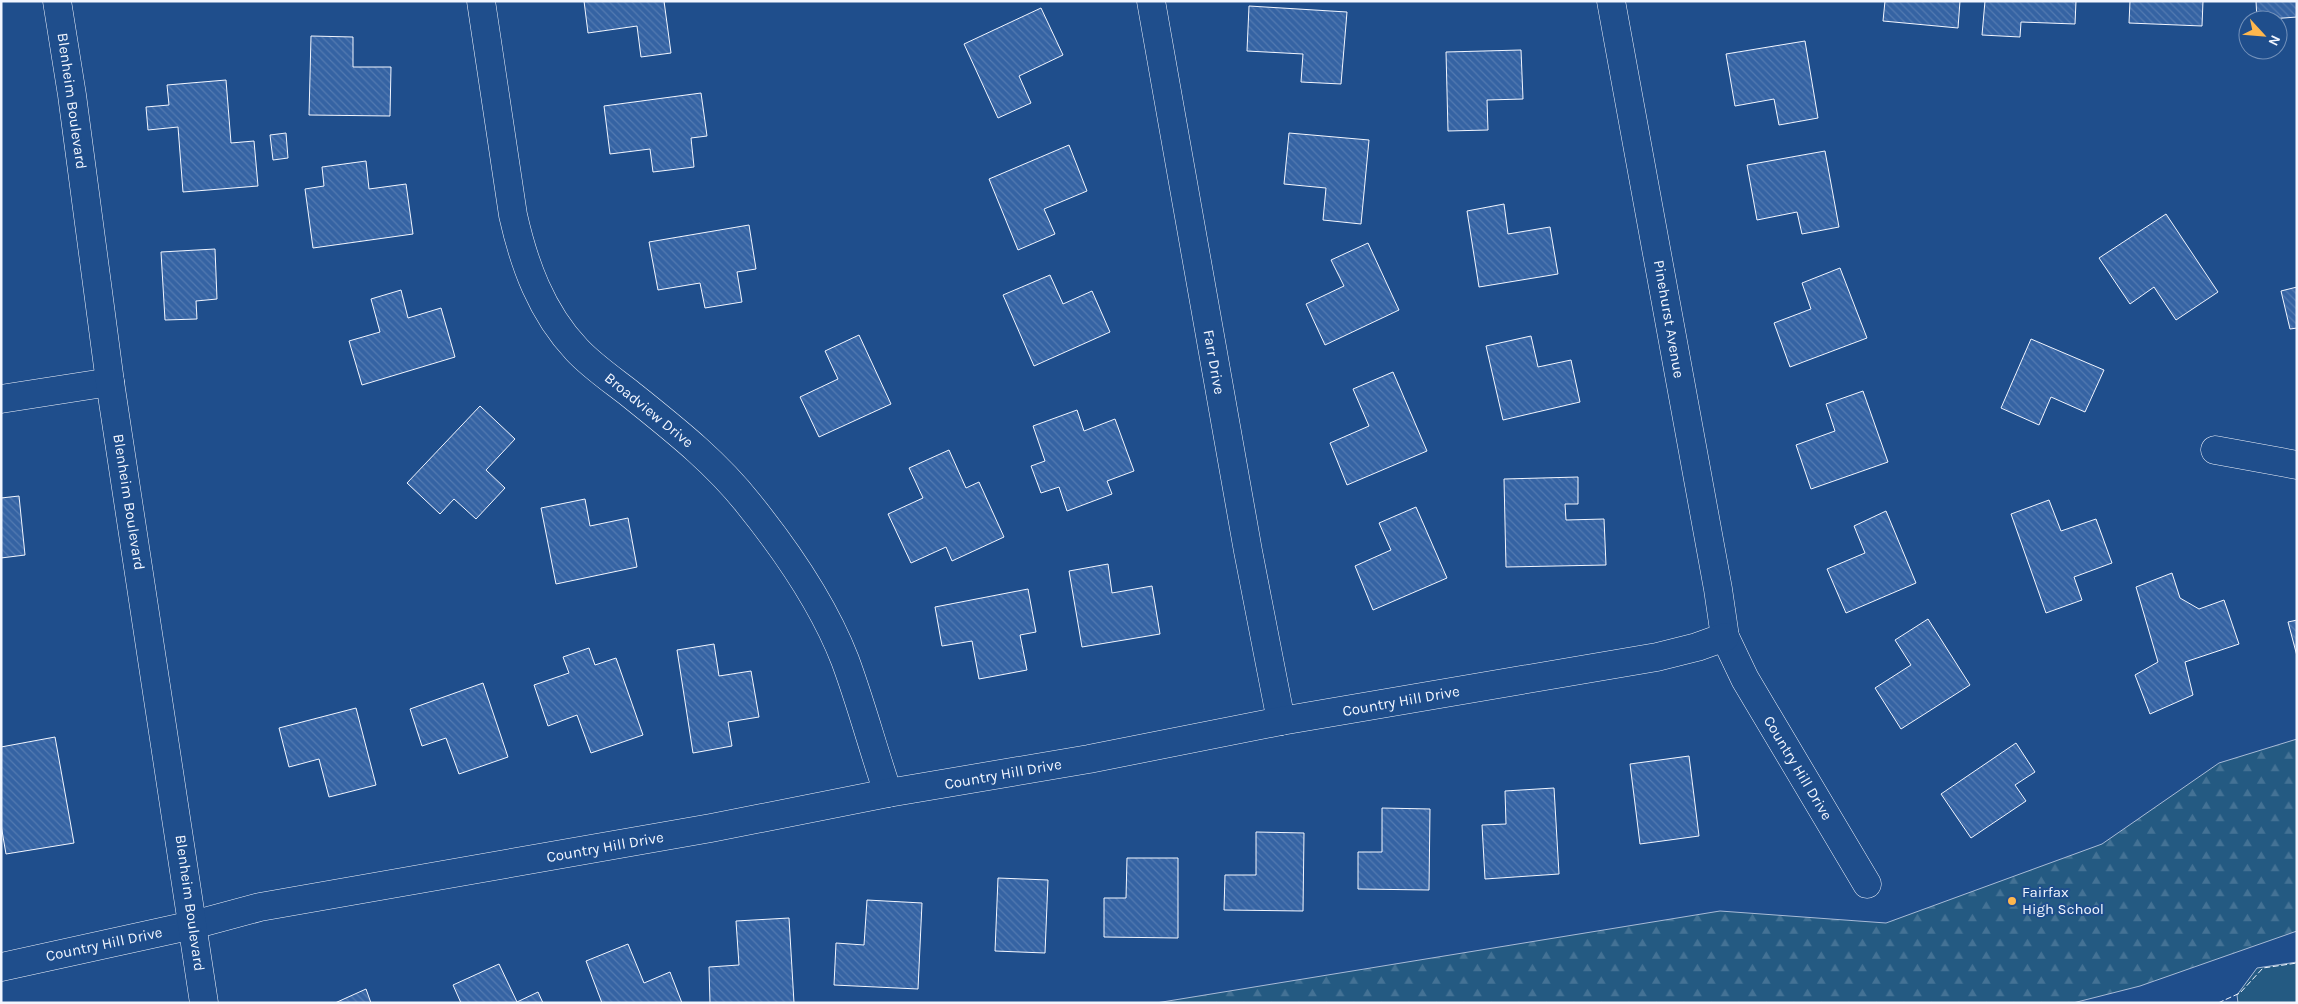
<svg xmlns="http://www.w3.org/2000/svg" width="2298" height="1004" font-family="Karla,sans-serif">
  <defs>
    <pattern id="forest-firs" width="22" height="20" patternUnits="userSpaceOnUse" patternTransform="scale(1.25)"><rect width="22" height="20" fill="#245a82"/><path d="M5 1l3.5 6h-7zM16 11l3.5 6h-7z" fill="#447295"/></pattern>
    <pattern id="building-back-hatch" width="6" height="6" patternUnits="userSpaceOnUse" patternTransform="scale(1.25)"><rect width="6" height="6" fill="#3563a3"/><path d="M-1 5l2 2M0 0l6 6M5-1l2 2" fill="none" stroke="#537ab1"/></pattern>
  </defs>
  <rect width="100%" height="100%" fill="#1f4e8c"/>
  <polygon fill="#245a82" stroke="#a8bbd7" points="2297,962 2297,1003 2238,1003 2237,995 2257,968"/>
  <polygon fill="url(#forest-firs)" stroke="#a8bbd7" points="2297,739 2297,931 2140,986 2073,1003 1156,1003 1720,911 1886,923 2102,844 2219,763"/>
  <g fill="url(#building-back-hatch)" stroke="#f2f6ff">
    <polygon points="584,1 664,1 671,53 641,57 637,26 588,33"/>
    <polygon points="1885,1 1960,1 1958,28 1883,21"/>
    <polygon points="1985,1 2076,1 2075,24 2021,22 2020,37 1982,35"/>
    <polygon points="2130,1 2203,1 2202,26 2129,23"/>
    <polygon points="2256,1 2297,1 2297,17 2257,20"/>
    <polygon points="1249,6 1347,12 1341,84 1301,82 1303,54 1247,51"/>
    <polygon points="1041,8 1063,55 1019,76 1031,103 998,118 964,44"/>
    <polygon points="311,36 353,37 353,67 391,67 390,116 309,115"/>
    <polygon points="1805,41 1818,118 1779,125 1774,99 1735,106 1726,54"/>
    <polygon points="1521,50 1523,99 1487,100 1488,130 1448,131 1446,52"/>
    <polygon points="226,80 231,143 254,141 258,186 183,192 178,127 148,130 146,107 169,105 167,85"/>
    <polygon points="701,93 707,136 691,138 694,167 653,172 650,149 610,154 604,106"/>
    <polygon points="286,133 288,158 273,160 270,135"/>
    <polygon points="1289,133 1369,140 1361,224 1323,220 1326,188 1284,184"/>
    <polygon points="1069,145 1087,191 1044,209 1055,234 1018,250 989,179"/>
    <polygon points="1825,151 1839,227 1802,234 1797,212 1757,220 1747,165"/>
    <polygon points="366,161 369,189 406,184 413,234 313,248 305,189 324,186 322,167"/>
    <polygon points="1504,204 1508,234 1550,227 1558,274 1479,287 1467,211"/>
    <polygon points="2166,214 2218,292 2176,320 2154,287 2130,304 2099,258"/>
    <polygon points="749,225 756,269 737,272 742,302 705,308 700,283 658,290 649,242"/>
    <polygon points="1368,243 1399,310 1325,345 1306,304 1344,286 1331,260"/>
    <polygon points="215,249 217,299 196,301 197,319 165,320 161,252"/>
    <polygon points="1840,268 1867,338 1790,367 1774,323 1811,309 1802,283"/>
    <polygon points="1050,275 1063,304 1092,291 1110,332 1034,366 1003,295"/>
    <polygon points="2297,287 2297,328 2290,329 2281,291"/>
    <polygon points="401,290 408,318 441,308 455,357 362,385 349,341 380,332 371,299"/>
    <polygon points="859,335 891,404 819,437 800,397 838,379 825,351"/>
    <polygon points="1531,336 1538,367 1571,360 1580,402 1503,420 1486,346"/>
    <polygon points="2031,339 2104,370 2085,412 2051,397 2039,425 2001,408"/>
    <polygon points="1393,372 1427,451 1347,485 1330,443 1369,426 1353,389"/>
    <polygon points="1863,391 1888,462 1811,489 1796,445 1835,431 1826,404"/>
    <polygon points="480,406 515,439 486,470 505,488 476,519 454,499 440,514 407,483"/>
    <polygon points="1077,410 1084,431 1115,419 1134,471 1107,481 1112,494 1067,511 1059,487 1041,493 1031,466 1045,461 1033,426"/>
    <polygon points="949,450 966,488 979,482 1004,537 952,561 946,547 911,563 888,514 923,498 909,468"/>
    <polygon points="1578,477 1578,504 1565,504 1566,520 1604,519 1606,565 1506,567 1504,479"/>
    <polygon points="19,496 25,555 1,558 1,498"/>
    <polygon points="585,499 590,526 628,518 637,567 556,584 541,508"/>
    <polygon points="2049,500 2061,531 2096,519 2112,563 2074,577 2082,600 2046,613 2011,514"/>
    <polygon points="1416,507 1447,578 1373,610 1355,566 1391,550 1379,523"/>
    <polygon points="1886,511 1916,583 1846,613 1827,569 1865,553 1854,526"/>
    <polygon points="1108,564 1112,593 1152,586 1160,634 1082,647 1069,571"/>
    <polygon points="2172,573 2180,598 2199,609 2224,600 2239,644 2185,662 2193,695 2150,714 2135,675 2158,662 2136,587"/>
    <polygon points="1028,589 1036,632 1020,635 1027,670 979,679 972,641 942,646 935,607"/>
    <polygon points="1928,619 1970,685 1901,729 1875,688 1911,665 1895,640"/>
    <polygon points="2297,620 2297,656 2288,622"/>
    <polygon points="714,644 719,676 751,671 759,717 728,722 732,746 693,753 677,650"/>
    <polygon points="589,648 595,665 616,658 643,735 591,753 577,715 548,726 534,685 569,673 563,657"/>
    <polygon points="483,683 508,757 459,774 446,738 422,746 410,709"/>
    <polygon points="356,708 376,785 329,797 319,759 289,767 279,728"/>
    <polygon points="55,737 74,843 6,854 1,825 1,747"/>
    <polygon points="2016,743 2035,772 2015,785 2026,801 1971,838 1941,794"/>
    <polygon points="1689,756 1699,836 1640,844 1630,764"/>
    <polygon points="1554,788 1559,874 1485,879 1482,825 1506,824 1505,791"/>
    <polygon points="1382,808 1430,809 1429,890 1358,889 1358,852 1382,852"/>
    <polygon points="1256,832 1304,833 1303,911 1224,910 1225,875 1256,875"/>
    <polygon points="1127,858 1178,858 1178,938 1104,937 1104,898 1126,898"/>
    <polygon points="998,878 1048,880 1045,953 995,951"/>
    <polygon points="867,900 922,903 918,989 834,985 836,943 864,945"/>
    <polygon points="789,918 794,1003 710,1003 709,967 739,965 736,921"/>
    <polygon points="628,944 644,983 670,972 682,1003 602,1003 586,961"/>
    <polygon points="499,964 517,1002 538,992 543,1003 461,1003 453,985"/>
    <polygon points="366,989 371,1003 335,1003"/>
  </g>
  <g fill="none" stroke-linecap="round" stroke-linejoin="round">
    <defs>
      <g id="street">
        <path d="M481,1L513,215C524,264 541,312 577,350C592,366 611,379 629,393C671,427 714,460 748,503C786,550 823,603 845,660C861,703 873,749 888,793"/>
        <polyline points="1151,1 1248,551 1281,721"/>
        <polyline points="1611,1 1718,589 1725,637 1745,679 1867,884"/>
        <polyline points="1,399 110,382"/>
        <polyline points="2215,450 2297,465"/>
        <polyline points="1,967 193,925 260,907 711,828 888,793 1089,759 1281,721 1657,657 1697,647 1725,637"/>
      </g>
      <polyline id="secondary" points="57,1 72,95 110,382 204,1003"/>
    </defs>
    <use href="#street" stroke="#f2f6ff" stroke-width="29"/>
    <use href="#secondary" stroke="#f2f6ff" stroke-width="29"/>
    <use href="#street" stroke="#1f4e8c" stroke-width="28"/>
    <use href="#secondary" stroke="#1f4e8c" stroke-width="28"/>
    <polyline stroke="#f2f6ff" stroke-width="1" stroke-dasharray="6 2.5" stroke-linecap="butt" points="2218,1003 2240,993 2263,968 2297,963"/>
  </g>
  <circle fill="#ffb74d" stroke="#1f4e8c" stroke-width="2" cx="2012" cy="901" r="5"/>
  <g text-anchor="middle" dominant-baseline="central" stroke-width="4" stroke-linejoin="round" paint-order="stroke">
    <g font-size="15" fill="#f2f6ff" stroke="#1f4e8c">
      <text transform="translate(72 101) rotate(82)">Blenheim Boulevard</text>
      <text transform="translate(1669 319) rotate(80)">Pinehurst Avenue</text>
      <text transform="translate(1214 362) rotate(80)">Farr Drive</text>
      <text transform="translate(649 410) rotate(39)">Broadview Drive</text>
      <text transform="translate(129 502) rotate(81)">Blenheim Boulevard</text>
      <text transform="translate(1401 701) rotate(-10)">Country Hill Drive</text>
      <text transform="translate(1798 768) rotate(59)">Country Hill Drive</text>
      <text transform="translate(1003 774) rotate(-10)">Country Hill Drive</text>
      <text transform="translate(605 847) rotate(-10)">Country Hill Drive</text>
      <text transform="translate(190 903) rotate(82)">Blenheim Boulevard</text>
      <text transform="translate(104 944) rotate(-12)">Country Hill Drive</text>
    </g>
    <g font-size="15" fill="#f2f6ff" stroke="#1f4e8c" text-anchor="start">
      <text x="2022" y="892">Fairfax<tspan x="2022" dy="17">High School</tspan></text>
    </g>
  </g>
  <rect width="2298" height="1004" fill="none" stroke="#f2f6ff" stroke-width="5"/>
  <g transform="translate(2263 35) rotate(116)"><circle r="24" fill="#1f4e8c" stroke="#7391ba"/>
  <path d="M0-4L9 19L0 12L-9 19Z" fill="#ffb74d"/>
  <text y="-8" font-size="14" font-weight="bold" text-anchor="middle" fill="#f2f6ff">N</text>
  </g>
</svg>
